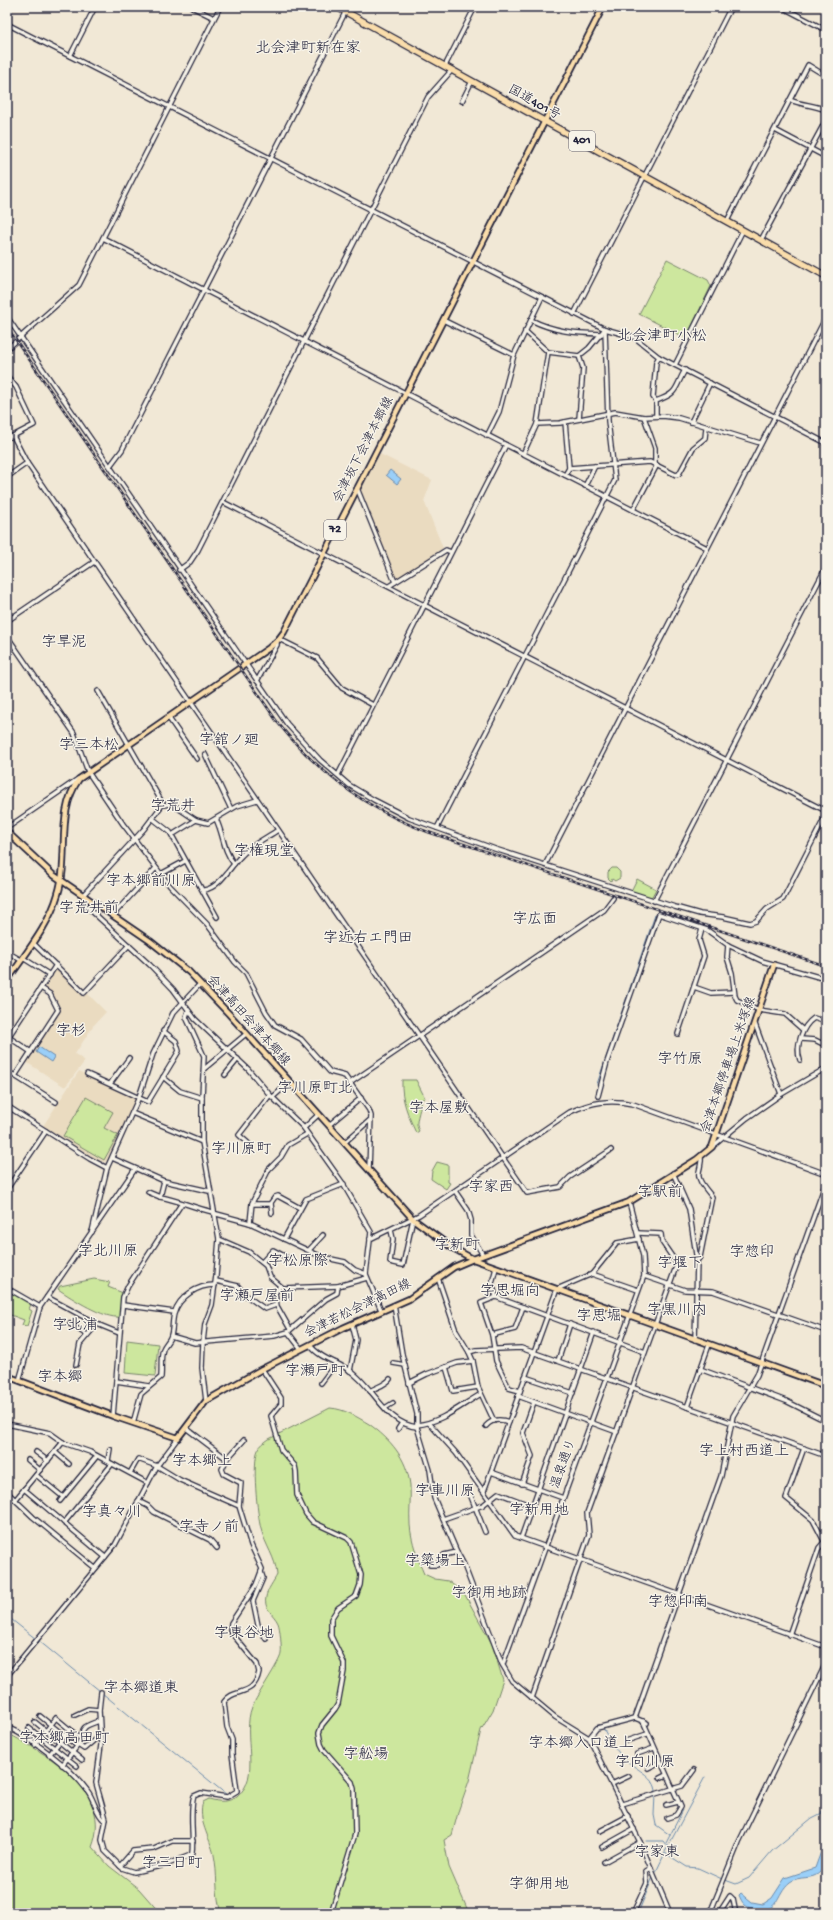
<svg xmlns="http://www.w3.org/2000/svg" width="833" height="1920" font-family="'Gochi Hand','Klee One',sans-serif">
  <rect width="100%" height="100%" fill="#f1e8d6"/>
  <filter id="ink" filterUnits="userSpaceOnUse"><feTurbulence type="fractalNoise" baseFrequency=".025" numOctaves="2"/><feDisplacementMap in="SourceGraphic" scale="8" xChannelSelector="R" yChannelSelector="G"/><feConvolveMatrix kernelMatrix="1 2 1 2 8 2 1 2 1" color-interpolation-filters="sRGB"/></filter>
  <g filter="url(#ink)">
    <g fill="#eadbc0">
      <polygon points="378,453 432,480 424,501 443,548 397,580 393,579 359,489"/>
      <polygon points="57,969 84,995 87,993 106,1012 93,1026 75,1054 85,1061 65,1087 26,1062 61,1009 52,992 44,987"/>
      <polygon points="79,1071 137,1098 108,1161 104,1162 94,1158 43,1126"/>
    </g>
    <g fill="#cde79e" stroke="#78846c">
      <polygon points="667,259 708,280 711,286 686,338 639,314"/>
      <polygon points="616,868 620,872 620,878 615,881 612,879 611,881 608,878 608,872 612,868"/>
      <polygon points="637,879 656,889 651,898 631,891"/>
      <path d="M402,1080H416L425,1098L420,1100C422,1112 413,1121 419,1131L416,1133C408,1115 401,1100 402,1080Z"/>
      <polygon points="86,1097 113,1112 104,1128 118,1135 104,1160 63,1136"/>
      <polygon points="437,1162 448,1165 448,1182 450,1183 446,1189 431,1179 432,1171"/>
      <path d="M94,1279L110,1282L108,1287L123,1293L120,1317C104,1319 73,1299 58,1289L60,1286Z"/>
      <polygon points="8,1292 11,1292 31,1304 29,1309 32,1311 27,1326 22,1325 24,1320 8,1314 7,1316"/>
      <polygon points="127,1340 158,1344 155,1376 125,1373"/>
      <path d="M330,1408C345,1409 357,1417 369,1424C390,1439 407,1458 410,1485C411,1498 409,1512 410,1525C411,1540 418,1560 424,1574L435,1579L448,1581L464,1593L492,1644L503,1680L493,1710L481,1730L469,1781L459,1809L452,1835L444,1840L449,1867L469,1913H221C215,1894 218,1874 214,1855C210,1837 197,1820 203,1802L209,1799C220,1802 228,1803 237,1796C262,1778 241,1734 252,1707C257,1695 280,1662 281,1654C282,1649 280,1627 278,1623C274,1614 263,1609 266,1597C267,1590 274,1581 277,1575C276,1558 265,1545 261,1529C257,1514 252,1463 258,1450C260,1445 265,1442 269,1439Z"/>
      <path d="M7,1733C47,1754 114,1791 92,1847L109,1866L139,1889L160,1913H7Z"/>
    </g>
    <g fill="#9acff8" stroke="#6a8aac">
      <polygon points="390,470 401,479 397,484 386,475"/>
      <polygon points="39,1047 54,1057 51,1062 36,1052"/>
      <path d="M826,1838C826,1849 828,1862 821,1871C813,1881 799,1875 790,1882C775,1894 780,1914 754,1909C745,1907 742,1903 739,1895L741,1893L752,1902L763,1904L772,1898L785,1878L815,1868Z"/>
    </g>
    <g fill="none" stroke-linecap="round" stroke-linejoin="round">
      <g stroke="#6a8aac" stroke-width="1">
        <polyline points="819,1018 826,997"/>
        <polyline points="597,1084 655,915"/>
        <polyline points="7,1616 36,1639"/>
        <polyline points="39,1641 100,1691"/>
        <polyline points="102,1693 227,1795"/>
        <path d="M603,1728C609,1739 617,1753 627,1761C637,1770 656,1777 656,1792"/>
        <polyline points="655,1795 654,1815 656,1825 670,1835"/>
        <polyline points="821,1812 826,1810"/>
        <polyline points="646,1841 663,1841 666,1845"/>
        <polyline points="668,1846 666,1843 683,1810"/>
        <polyline points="665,1852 705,1777"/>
        <polyline points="655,1874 665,1853 687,1867 698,1868 722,1879"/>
        <polyline points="725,1880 736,1884 749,1878 772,1851 812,1818 826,1811"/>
        <polyline points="638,1913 653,1877"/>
      </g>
      <defs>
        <g id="minor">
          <polyline points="192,7 214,18"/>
          <polyline points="782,7 826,30"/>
          <polyline points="7,24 605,329 634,337 659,357 826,443"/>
          <polyline points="70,56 95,7"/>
          <polyline points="445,66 475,7"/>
          <polyline points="823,74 826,68"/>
          <path d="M790,100C802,105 814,105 826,110"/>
          <polyline points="462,101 472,81"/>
          <polyline points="775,130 826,157"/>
          <polyline points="727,221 808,65 826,76"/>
          <polyline points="103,238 707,548"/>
          <polyline points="761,240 826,120"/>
          <polyline points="574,314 731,7"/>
          <polyline points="7,317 287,724 320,760 349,785 374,800 409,818 495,849 675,907 700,914 723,917 750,923 756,921 767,909 783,899 826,815"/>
          <polyline points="443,320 514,355"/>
          <path d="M531,320C555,332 575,333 602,334"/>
          <polyline points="525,331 548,352 579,356 589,348 604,330"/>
          <polyline points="7,349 79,285 220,7"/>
          <polyline points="675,365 743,230"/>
          <polyline points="7,376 16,387 34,425 13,436 27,463 527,1193 560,1187 570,1177 611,1150"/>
          <polyline points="656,401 653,397 656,362 659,357"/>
          <path d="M656,415V401C679,393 674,389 685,370"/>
          <polyline points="644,417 655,448 655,464"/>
          <polyline points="579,419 583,368 579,356"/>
          <polyline points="565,422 569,468"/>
          <polyline points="691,422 710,383"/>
          <polyline points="537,424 560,423 615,412 644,417 663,416 679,418 760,443"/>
          <polyline points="487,436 499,412 514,355 542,297"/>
          <polyline points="7,438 13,436"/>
          <polyline points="523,454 537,424 548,352"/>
          <polyline points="110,466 122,450 348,7"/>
          <polyline points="565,475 569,468 650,462 676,475 679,474 693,448 705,438 706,428"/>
          <polyline points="7,477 27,463"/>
          <polyline points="585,486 595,466"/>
          <polyline points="357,488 395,582"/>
          <polyline points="223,502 826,811"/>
          <polyline points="633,510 657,465"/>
          <polyline points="179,570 190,562 198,550 428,97 452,70"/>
          <polyline points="389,586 446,550 451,552"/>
          <polyline points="7,621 94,562"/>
          <polyline points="7,636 74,733 88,772 123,824 170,886 207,924 235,962 246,973 266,1012 275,1025 301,1039 330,1072 345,1076 369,1110 371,1116 369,1169"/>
          <polyline points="279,639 317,658 342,688 373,705"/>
          <polyline points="257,681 277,645 277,642"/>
          <polyline points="168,717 197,759"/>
          <polyline points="205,754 231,809"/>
          <polyline points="338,775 506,445"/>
          <polyline points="162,805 172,804 196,820 208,823 237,806 257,800"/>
          <polyline points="152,818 170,832 217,917"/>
          <path d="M216,819C224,836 223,850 234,864"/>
          <polyline points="7,828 78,779"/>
          <polyline points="437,828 615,480 608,421 605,329"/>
          <polyline points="172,835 196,820"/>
          <polyline points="545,865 826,317"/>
          <polyline points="161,874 185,861"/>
          <path d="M204,890C220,888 231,865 242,855C251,845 266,838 278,830"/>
          <polyline points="83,895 144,829 163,804 98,691"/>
          <polyline points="85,896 83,903 150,965 173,989 195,1019 248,1069 270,1095 303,1127 342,1182 371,1232 366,1274 381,1310"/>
          <polyline points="654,901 826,567"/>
          <polyline points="113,915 156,868"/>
          <polyline points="33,943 84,993 129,945"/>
          <polyline points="728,945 727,957 732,973 735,996 737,1000 759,1010 785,1014 803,1030"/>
          <polyline points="7,952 21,960"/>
          <polyline points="23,958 50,975"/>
          <polyline points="694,987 711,993 734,992"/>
          <polyline points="188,1011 186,1017 204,1056 202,1096 202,1142 219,1239 216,1276 212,1305 205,1324 203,1342 202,1368 206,1401"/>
          <polyline points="755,1024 781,1094"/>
          <polyline points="678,1034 704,956 699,940 702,929"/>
          <polyline points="7,1036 31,1052"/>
          <polyline points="7,1039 56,965"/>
          <polyline points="801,1039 815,1040 825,1045"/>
          <path d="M800,1060C795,1047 802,1026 814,1018L826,1022"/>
          <polyline points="204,1069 246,1034"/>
          <polyline points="7,1071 56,1102"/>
          <polyline points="87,1074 148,1102 179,1051 176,1041 163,1031"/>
          <polyline points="225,1075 238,1059"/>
          <polyline points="15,1076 58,1010 50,994 41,988"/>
          <polyline points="163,1077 180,1091 202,1098"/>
          <polyline points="350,1083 604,910 613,898"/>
          <polyline points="110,1084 129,1058"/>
          <polyline points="598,1096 607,1062 659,914 707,930 728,945 762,961 822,978"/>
          <polyline points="273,1097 290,1082"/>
          <polyline points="7,1106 90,1159 107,1168"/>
          <polyline points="132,1113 202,1142"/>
          <polyline points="329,1125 361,1098"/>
          <polyline points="304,1128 319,1114"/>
          <polyline points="248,1143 239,1135 270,1095"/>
          <polyline points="344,1143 370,1120"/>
          <polyline points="712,1147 747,1118 780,1095 826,1068"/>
          <path d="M112,1158L164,1181L160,1197C178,1200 194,1208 213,1212"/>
          <polyline points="673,1173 689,1209 697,1261 695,1340"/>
          <polyline points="164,1181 209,1191"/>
          <polyline points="7,1189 46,1131"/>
          <polyline points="455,1191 468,1210 471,1220 471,1235 483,1255"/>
          <polyline points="148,1192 160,1197"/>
          <polyline points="271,1203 272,1213"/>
          <polyline points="252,1204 270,1204 275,1197 278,1196 300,1208"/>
          <polyline points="213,1213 250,1223 322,1257 345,1262 355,1270 366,1274"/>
          <polyline points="250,1223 252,1203 269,1169 281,1157 288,1145 307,1134"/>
          <polyline points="391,1230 393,1239 390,1262 403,1265 413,1219"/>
          <polyline points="92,1232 107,1168 139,1097 153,1054 173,1013 200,984"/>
          <polyline points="219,1239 249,1252 266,1266 270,1277 283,1288 338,1286"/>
          <polyline points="284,1239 306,1199 344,1184"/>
          <path d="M370,1239L419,1215L570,1112C592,1102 610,1099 633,1104L826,1174"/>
          <polyline points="309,1250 323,1235"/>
          <path d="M697,1261L700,1257L712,1197C707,1190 697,1181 699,1172C700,1166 702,1163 701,1156"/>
          <polyline points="262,1262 273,1250 286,1257"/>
          <polyline points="592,1274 638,1290"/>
          <polyline points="644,1276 685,1290 713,1291 826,1331"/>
          <polyline points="438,1278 456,1331 469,1352"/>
          <polyline points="216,1281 238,1286 244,1294 265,1309 276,1305"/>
          <polyline points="280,1286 275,1293 277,1306 290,1329"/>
          <polyline points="7,1288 40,1307"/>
          <polyline points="47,1297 97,1324 119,1333"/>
          <polyline points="496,1297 492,1283 496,1268"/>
          <polyline points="123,1305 174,1312"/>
          <polyline points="394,1305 402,1354 417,1414 417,1427 430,1470 434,1498 457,1552 464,1565 502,1664 512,1681 555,1717 589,1738 640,1842 670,1913"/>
          <polyline points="70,1324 87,1335"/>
          <polyline points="288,1332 326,1299 337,1293 338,1286 367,1278"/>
          <polyline points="492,1335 515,1329 523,1307"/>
          <polyline points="171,1336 195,1343 274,1336 288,1332 301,1349"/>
          <path d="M310,1345C319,1358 337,1362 349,1370C374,1386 385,1424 417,1427"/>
          <polyline points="473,1361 478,1387 494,1421"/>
          <polyline points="558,1361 570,1324"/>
          <polyline points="393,1363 405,1365"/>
          <polyline points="76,1365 80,1344 97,1324"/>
          <polyline points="446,1367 453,1391 478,1387"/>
          <polyline points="262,1369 281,1398 281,1404 271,1416 281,1450 295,1466 296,1471 297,1495 306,1514 313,1522 347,1538 351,1542 361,1575 360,1585 356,1596 338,1608 331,1619 331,1636 344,1663 344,1671 338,1704 335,1709 322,1725 319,1733 321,1744 324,1750 352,1782 354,1789 355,1834 331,1913"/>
          <polyline points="700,1369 786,1401 826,1421"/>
          <polyline points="350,1371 356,1340 352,1324"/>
          <polyline points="525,1377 573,1393"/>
          <polyline points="19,1381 40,1307 135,1169"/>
          <polyline points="116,1381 149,1386"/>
          <polyline points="321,1383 336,1363"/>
          <polyline points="409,1383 427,1374 457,1363 473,1361 469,1352 476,1350 521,1348 826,1456"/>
          <path d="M370,1391C376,1387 386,1385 390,1379"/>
          <polyline points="520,1391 509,1388 496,1361 492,1335 481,1303 496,1297 645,1352"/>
          <polyline points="518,1396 617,1432"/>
          <polyline points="687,1407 709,1345"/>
          <polyline points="385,1408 393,1403"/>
          <polyline points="113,1416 123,1297 128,1286 182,1203"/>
          <path d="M133,1423L141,1394L161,1377C162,1367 160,1358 163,1349C165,1344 170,1340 171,1335C173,1329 172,1321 174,1314C179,1296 198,1285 215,1285"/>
          <polyline points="429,1423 456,1453 515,1536 826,1647"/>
          <polyline points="7,1424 50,1433 64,1443 90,1452 148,1483"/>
          <path d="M417,1425C442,1422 460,1406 481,1394"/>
          <path d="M486,1426C492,1419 501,1419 509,1422"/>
          <polyline points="186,1428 227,1459"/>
          <polyline points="398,1429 402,1423"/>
          <polyline points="804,1448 786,1498 813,1520 824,1541"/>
          <polyline points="36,1452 48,1461"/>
          <polyline points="55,1452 69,1464"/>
          <polyline points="28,1460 40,1470"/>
          <polyline points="108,1461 110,1449"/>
          <polyline points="491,1472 563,1498"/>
          <polyline points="36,1475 63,1497"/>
          <polyline points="522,1484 532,1456 523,1433 534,1402"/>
          <polyline points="24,1489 105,1557"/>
          <polyline points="484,1491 557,1289 592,1274 617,1243 639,1239"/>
          <polyline points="7,1492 33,1517 95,1568"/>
          <polyline points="470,1494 485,1532"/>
          <polyline points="16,1499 63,1442"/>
          <polyline points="60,1501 97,1456"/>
          <polyline points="138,1501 148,1506 154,1512 210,1540 217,1548"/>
          <polyline points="239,1506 241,1483 224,1474 222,1469 227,1459 244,1440"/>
          <polyline points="443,1519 483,1505 498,1493 532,1506"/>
          <polyline points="64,1523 112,1464"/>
          <polyline points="521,1538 594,1332"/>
          <polyline points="430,1565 437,1565 444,1555 457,1552"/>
          <polyline points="261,1572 263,1578 253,1601 258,1625 266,1639"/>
          <polyline points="789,1635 819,1548 825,1541"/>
          <polyline points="503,1664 644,1276 643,1256 629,1202"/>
          <polyline points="7,1676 115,1545 157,1466 178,1438"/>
          <path d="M101,1692L99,1710L101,1745L96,1783L106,1819L102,1840L105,1851L122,1868L134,1872L165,1865L191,1855L192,1853C194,1837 189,1809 194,1796L201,1793L227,1797L237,1791L232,1754V1740L227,1727L224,1702C234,1687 254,1698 259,1672L257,1664L230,1631L231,1623L256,1585L262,1569L251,1545L239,1506L180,1480L157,1466L138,1459L130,1473"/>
          <polyline points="532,1698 589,1535 587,1513 677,1264 662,1242 661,1234 638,1233"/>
          <polyline points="75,1715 88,1709 99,1710"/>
          <polyline points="40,1716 77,1746"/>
          <polyline points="635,1718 647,1723"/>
          <polyline points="643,1721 681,1807 676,1815 667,1818"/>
          <polyline points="35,1722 82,1760"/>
          <path d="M7,1727C33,1739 70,1767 87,1790C95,1800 95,1813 105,1821"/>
          <polyline points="29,1728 77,1766"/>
          <polyline points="589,1738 597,1728 635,1718 721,1476 733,1416 757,1375 826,1182"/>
          <polyline points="626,1741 647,1734"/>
          <polyline points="35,1745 56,1718 80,1738"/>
          <polyline points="78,1745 84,1749 100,1735"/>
          <polyline points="637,1754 654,1748"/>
          <polyline points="49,1755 70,1729"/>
          <path d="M62,1765C67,1759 73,1752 78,1745C87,1729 75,1729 99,1721"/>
          <polyline points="648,1768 660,1762"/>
          <polyline points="660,1778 666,1775"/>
          <polyline points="612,1784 629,1776"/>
          <polyline points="622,1804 682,1786 694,1770"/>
          <polyline points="666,1805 678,1802"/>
          <polyline points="600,1831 628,1816"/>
          <polyline points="602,1847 634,1829"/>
          <polyline points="604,1862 640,1842"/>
          <polyline points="120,1866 133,1851 154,1849 172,1841 193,1841"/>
          <polyline points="633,1913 647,1883 646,1871 651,1868"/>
          <polyline points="710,1913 739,1842 826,1663"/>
          <polyline points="719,1913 730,1896 733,1899 735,1909"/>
        </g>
        <g id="major">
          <polyline points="7,832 52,874 150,941 189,972 229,1014 413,1219 451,1247 473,1259 629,1202 696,1160 712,1147 774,965"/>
          <path d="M7,981C25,954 49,926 58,894C70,856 55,813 79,779L269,648L278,640L284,632L603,7"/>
          <polyline points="7,1376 113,1416 178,1438 206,1401 262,1369 343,1328 409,1299 454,1267 473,1259 826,1386"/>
        </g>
        <polyline id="highway" points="337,7 826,276"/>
      </defs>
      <use href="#minor" stroke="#22223b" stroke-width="6"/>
      <use href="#major" stroke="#22223b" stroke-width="8"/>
      <use href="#highway" stroke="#22223b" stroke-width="8"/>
      <use href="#minor" stroke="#f7f3e8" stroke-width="3.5"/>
      <use href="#major" stroke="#faddab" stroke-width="4.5"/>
      <use href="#highway" stroke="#faddab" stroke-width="5.5"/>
      <defs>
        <path id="rail" d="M7,327L278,723C318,773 368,810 428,832L826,966"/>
      </defs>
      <use href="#rail" stroke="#22223b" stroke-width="2.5"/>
      <use href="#rail" stroke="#f7f3e8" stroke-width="1" stroke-dasharray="3" stroke-linecap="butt"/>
    </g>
  </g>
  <g text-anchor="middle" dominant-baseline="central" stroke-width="3" stroke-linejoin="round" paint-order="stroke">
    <g fill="#f7f3e8" stroke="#62616f" stroke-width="1">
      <rect x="569" y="131" width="26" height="20" rx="3"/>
      <rect x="324" y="520" width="22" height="20" rx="3"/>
    </g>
    <g font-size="12" font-weight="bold" fill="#22223b">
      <text x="582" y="141">401</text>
      <text x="335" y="530">72</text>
    </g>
    <g font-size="13" fill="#22223b" stroke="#f7f3e8">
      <text transform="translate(534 103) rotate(29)">国道401号</text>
      <text transform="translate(364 450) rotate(-63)">会津坂下会津本郷線</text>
      <text transform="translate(248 1021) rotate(48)">会津高田会津本郷線</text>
      <text transform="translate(729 1065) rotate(-71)">会津本郷停車場上米塚線</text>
      <text transform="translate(358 1309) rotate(-26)">会津若松会津高田線</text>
      <text transform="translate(564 1464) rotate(-70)">温泉通り</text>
    </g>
    <g font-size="15" fill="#22223b" stroke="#f7f3e8">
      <text x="308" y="49">北会津町新在家</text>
      <text x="662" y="337">北会津町小松</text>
      <text x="64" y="643">字旱泥</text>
      <text x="229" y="741">字舘ノ廻</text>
      <text x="89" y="746">字三本松</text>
      <text x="173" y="807">字荒井</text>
      <text x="264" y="852">字権現堂</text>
      <text x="151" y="882">字本郷前川原</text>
      <text x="89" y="909">字荒井前</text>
      <text x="535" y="920">字広面</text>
      <text x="368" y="939">字近右エ門田</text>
      <text x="71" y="1032">字杉</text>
      <text x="680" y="1060">字竹原</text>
      <text x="315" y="1089">字川原町北</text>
      <text x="439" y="1109">字本屋敷</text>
      <text x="241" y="1150">字川原町</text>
      <text x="491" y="1188">字家西</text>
      <text x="660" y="1193">字駅前</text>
      <text x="457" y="1246">字新町</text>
      <text x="108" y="1252">字北川原</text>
      <text x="752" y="1253">字惣印</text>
      <text x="298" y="1262">字松原際</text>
      <text x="680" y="1264">字堰下</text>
      <text x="510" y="1292">字思堀向</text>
      <text x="257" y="1297">字瀬戸屋前</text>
      <text x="677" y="1311">字黒川内</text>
      <text x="599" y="1317">字思堀</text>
      <text x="75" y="1326">字北浦</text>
      <text x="315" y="1372">字瀬戸町</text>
      <text x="60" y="1378">字本郷</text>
      <text x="744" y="1452">字上村西道上</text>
      <text x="202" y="1462">字本郷上</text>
      <text x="445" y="1492">字車川原</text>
      <text x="539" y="1511">字新用地</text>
      <text x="112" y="1513">字真々川</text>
      <text x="209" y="1528">字寺ノ前</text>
      <text x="435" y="1562">字簗場上</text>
      <text x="489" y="1594">字御用地跡</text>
      <text x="678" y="1603">字惣印南</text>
      <text x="244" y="1634">字東谷地</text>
      <text x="141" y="1689">字本郷道東</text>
      <text x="64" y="1739">字本郷高田町</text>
      <text x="581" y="1744">字本郷入口道上</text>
      <text x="366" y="1755">字舩場</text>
      <text x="645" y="1763">字向川原</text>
      <text x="657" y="1853">字家東</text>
      <text x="172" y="1864">字三日町</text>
      <text x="539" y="1885">字御用地</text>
    </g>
  </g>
  <rect width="833" height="1920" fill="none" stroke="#f7f3e8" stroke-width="24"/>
  <rect x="12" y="12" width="809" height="1896" fill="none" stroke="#22223b" stroke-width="1.5" filter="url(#ink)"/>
</svg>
